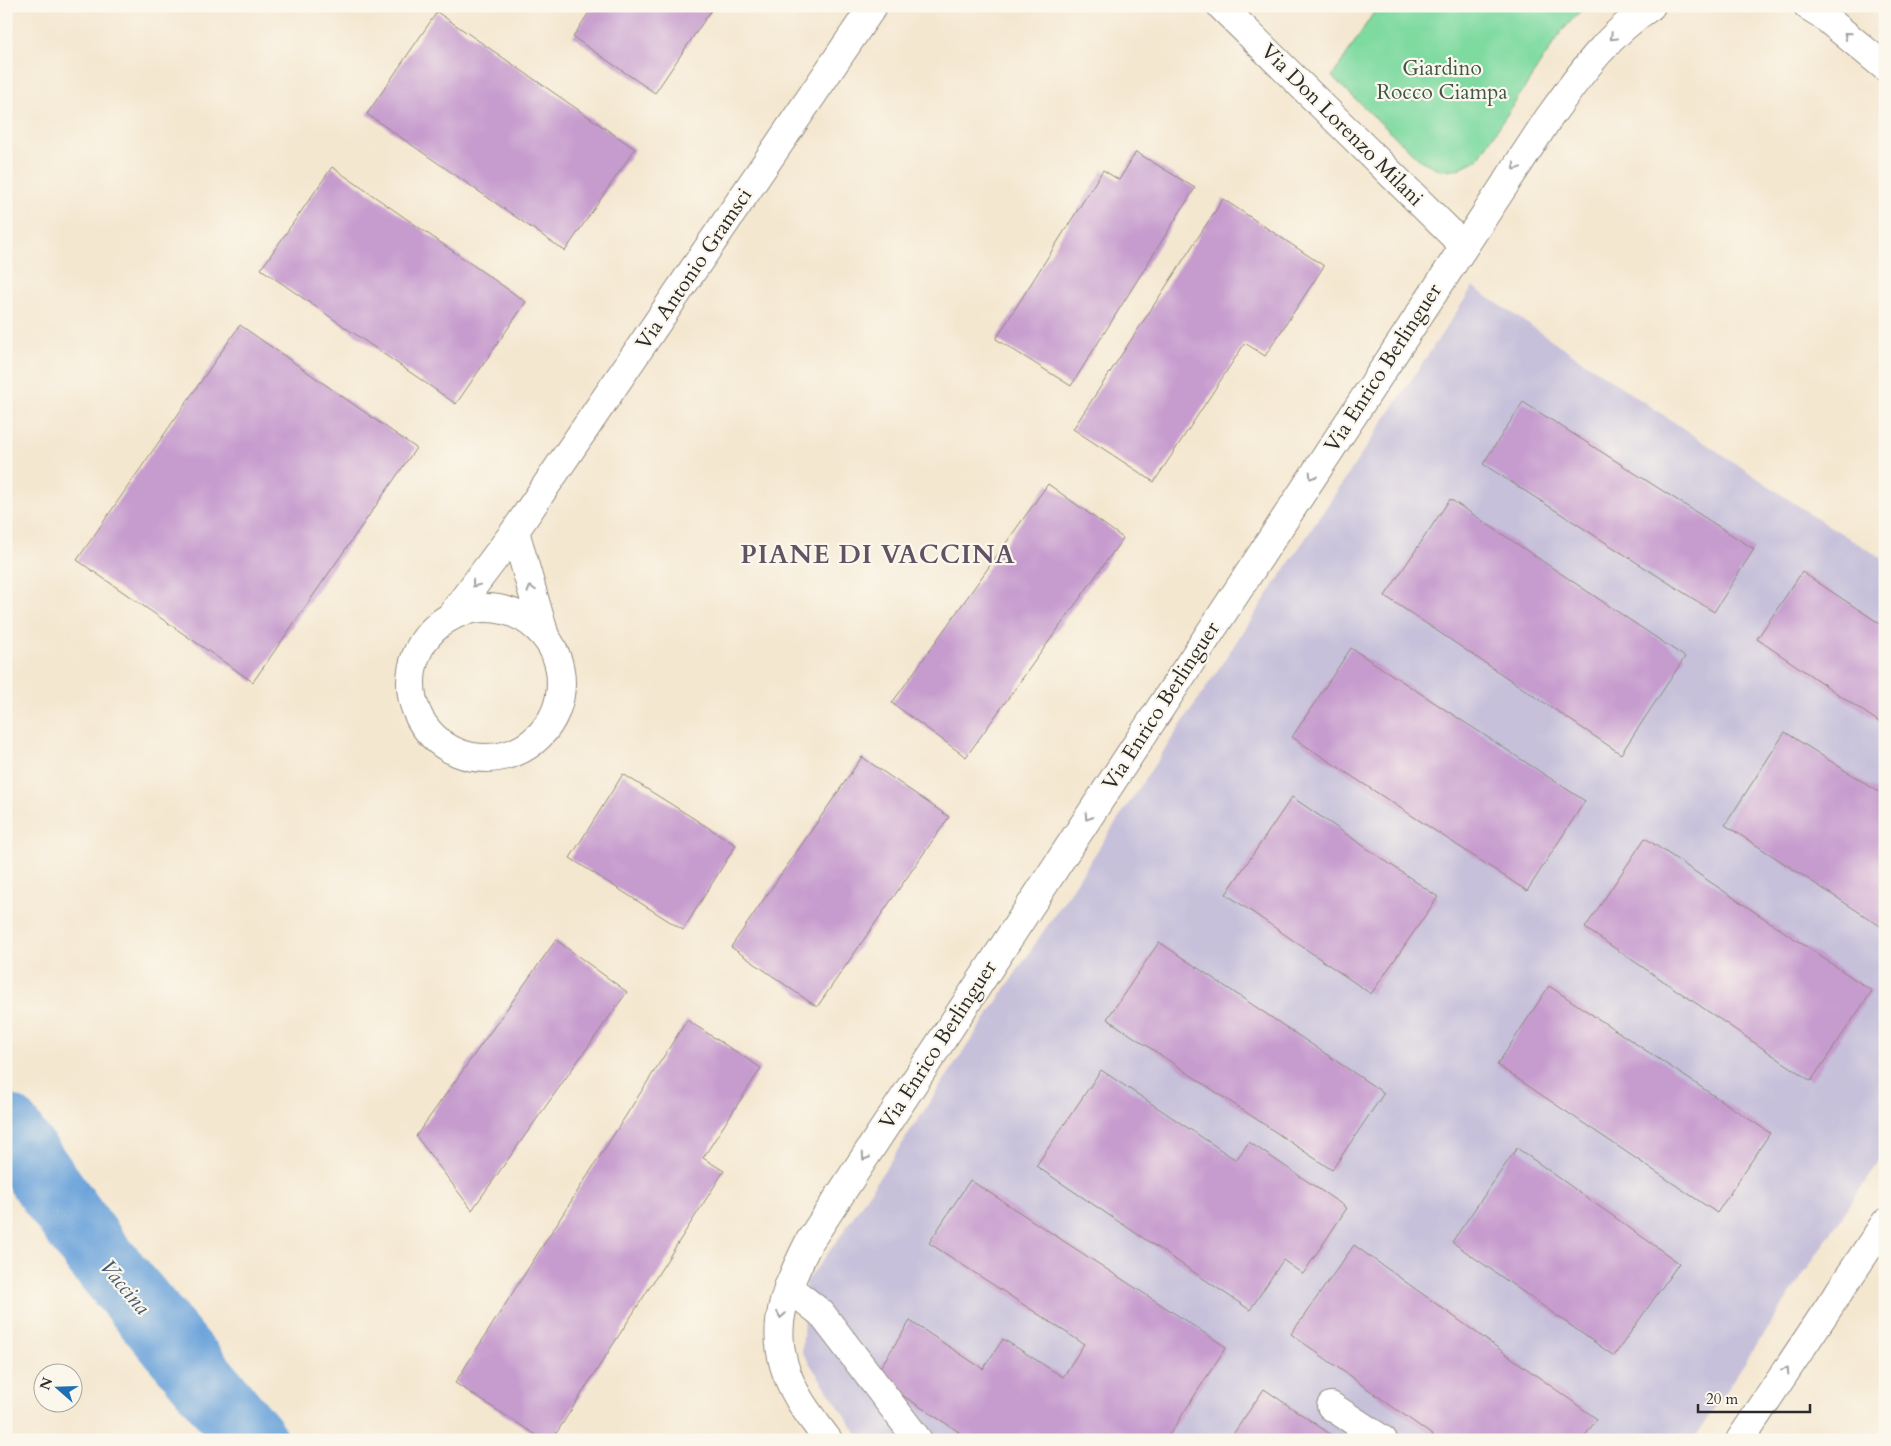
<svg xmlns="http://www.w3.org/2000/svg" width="1891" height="1446" font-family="Cardo,serif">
  <rect width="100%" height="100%" fill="#fbf7ec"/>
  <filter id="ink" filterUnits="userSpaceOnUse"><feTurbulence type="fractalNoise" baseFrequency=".02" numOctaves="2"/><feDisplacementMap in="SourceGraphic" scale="10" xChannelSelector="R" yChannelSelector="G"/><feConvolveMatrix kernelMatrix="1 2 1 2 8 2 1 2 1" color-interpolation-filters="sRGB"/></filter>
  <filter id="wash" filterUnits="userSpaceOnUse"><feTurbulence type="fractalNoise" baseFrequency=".0096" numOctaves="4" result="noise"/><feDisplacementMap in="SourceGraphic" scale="20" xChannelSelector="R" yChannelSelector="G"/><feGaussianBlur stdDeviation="1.12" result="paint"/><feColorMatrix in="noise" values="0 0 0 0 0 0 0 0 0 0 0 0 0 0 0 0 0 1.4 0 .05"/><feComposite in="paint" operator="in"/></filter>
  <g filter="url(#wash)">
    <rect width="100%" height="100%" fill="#f4e7d0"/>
    <polygon fill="#c6c0da" points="1473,287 1818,519 1885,560 1885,1152 1693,1440 861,1440 802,1352 806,1282 837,1241"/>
    <polygon fill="#7fdaa0" stroke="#558266" points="1378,6 1585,6 1561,32 1478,159 1458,169 1440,170 1420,160 1332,77"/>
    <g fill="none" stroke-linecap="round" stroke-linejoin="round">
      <polyline stroke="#6ba3da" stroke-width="68" points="6,1128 96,1252 253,1440"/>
    </g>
    <g id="blocks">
      <g fill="#c69bce">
        <polygon points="593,6 714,6 655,93 573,37"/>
        <polygon points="437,12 635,149 565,251 367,114"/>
        <polygon points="1136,152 1195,188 1071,386 996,339 1103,170 1119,180"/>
        <polygon points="332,167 526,302 456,404 261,269"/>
        <polygon points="1223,199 1324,266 1265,356 1245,343 1154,482 1073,429"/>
        <polygon points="240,325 416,448 253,682 77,560"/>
        <polygon points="1523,402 1754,549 1714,612 1483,464"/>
        <polygon points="1048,484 1123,538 966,757 892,703"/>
        <polygon points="1450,499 1685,657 1621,754 1385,596"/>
        <polygon points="1802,572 1885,627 1885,726 1757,639"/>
        <polygon points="1351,648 1585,801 1527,891 1292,737"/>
        <polygon points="1785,732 1885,796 1885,929 1725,825"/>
        <polygon points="862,757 949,817 817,1007 731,947"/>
        <polygon points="623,774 736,845 683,930 570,858"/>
        <polygon points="1292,797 1438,897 1371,994 1226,894"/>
        <polygon points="1645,838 1872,991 1811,1081 1585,928"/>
        <polygon points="556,940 627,992 472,1210 416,1136"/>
        <polygon points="1159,942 1384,1093 1332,1170 1107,1019"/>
        <polygon points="1549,986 1770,1133 1717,1213 1497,1065"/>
        <polygon points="687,1020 761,1068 703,1158 724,1171 552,1440 544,1440 455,1383"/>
        <polygon points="1101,1070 1236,1160 1249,1142 1347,1208 1303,1274 1283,1260 1250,1310 1036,1166"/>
        <polygon points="1517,1148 1679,1263 1614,1356 1452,1242"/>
        <polygon points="970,1180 1226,1347 1166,1440 954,1440 959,1432 874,1377 910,1321 983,1369 1003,1339 1063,1377 1084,1344 929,1243"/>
        <polygon points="1354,1245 1597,1419 1582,1440 1439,1440 1291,1334"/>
        <polygon points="1264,1389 1339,1440 1229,1440"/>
      </g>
    </g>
  </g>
  <g filter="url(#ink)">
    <use href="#blocks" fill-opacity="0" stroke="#90897e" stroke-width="1"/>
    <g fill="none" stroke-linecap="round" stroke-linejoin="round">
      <defs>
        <g id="minor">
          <polyline points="1221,6 1463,245"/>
          <polyline points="1808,6 1821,14 1885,67"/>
          <polyline points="515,531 545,636"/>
          <circle cx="486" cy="683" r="75"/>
          <polyline points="450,617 515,531 873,6"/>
          <polyline points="788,1287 821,1313 918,1440"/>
          <polyline points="1331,1406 1383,1440"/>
          <path d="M828,1440C818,1426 807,1413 799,1399C764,1340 781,1298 809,1242L1548,119C1579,76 1606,36 1651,6"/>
          <polyline points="1740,1440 1885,1223"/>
        </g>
      </defs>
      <use href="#minor" stroke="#90897e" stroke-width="30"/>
      <use href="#minor" stroke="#fff" stroke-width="28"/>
    </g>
    <defs><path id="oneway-chevron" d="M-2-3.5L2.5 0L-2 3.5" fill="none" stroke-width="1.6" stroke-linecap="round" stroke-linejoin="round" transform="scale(1.25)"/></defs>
    <g stroke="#a0a0a0">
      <use href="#oneway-chevron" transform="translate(1847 35) rotate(-140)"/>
      <use href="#oneway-chevron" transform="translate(1613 37) rotate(136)"/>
      <use href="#oneway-chevron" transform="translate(1516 167) rotate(124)"/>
      <use href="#oneway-chevron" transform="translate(1312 476) rotate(123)"/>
      <use href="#oneway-chevron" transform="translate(475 584) rotate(127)"/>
      <use href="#oneway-chevron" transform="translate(531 589) rotate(-106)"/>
      <use href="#oneway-chevron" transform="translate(1088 817) rotate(123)"/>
      <use href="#oneway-chevron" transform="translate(865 1157) rotate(123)"/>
      <use href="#oneway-chevron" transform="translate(781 1315) rotate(100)"/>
      <use href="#oneway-chevron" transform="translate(1786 1370) rotate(-56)"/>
    </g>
  </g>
  <g text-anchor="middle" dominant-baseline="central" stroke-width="4.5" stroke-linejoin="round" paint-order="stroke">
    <g font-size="21" fill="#405748" stroke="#fbf7ec">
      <text x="1442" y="68">Giardino<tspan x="1442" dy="24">Rocco Ciampa</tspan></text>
    </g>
    <g font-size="21" fill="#2b2b2b" stroke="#fbf7ec">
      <text transform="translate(1342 125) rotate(45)">Via Don Lorenzo Milani</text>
      <text transform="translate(694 269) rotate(-56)">Via Antonio Gramsci</text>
      <text transform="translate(1383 368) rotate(-57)">Via Enrico Berlinguer</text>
      <text transform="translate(1161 706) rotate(-57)">Via Enrico Berlinguer</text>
      <text transform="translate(938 1045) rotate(-57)">Via Enrico Berlinguer</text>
    </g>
    <g font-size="22" font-style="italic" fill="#455b71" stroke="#fbf7ec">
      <text transform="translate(125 1287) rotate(50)">Vaccina</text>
    </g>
    <g font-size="26" font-weight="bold" letter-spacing="1" fill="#615264" stroke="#fbf7ec">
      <text x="878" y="554">PIANE DI VACCINA</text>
    </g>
  </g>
  <rect width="1891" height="1446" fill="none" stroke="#fbf7ec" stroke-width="25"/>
  <g transform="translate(58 1388) rotate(290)"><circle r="24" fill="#fbf7ec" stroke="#a8a59f"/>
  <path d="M0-4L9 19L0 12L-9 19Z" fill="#1f6fb2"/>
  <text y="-8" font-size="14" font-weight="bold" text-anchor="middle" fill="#2b2b2b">N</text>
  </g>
  <path d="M1698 1404v8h112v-8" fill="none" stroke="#2b2b2b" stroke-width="2.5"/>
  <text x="1706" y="1404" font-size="15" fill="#2b2b2b" stroke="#fbf7ec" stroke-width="4" paint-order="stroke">20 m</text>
</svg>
